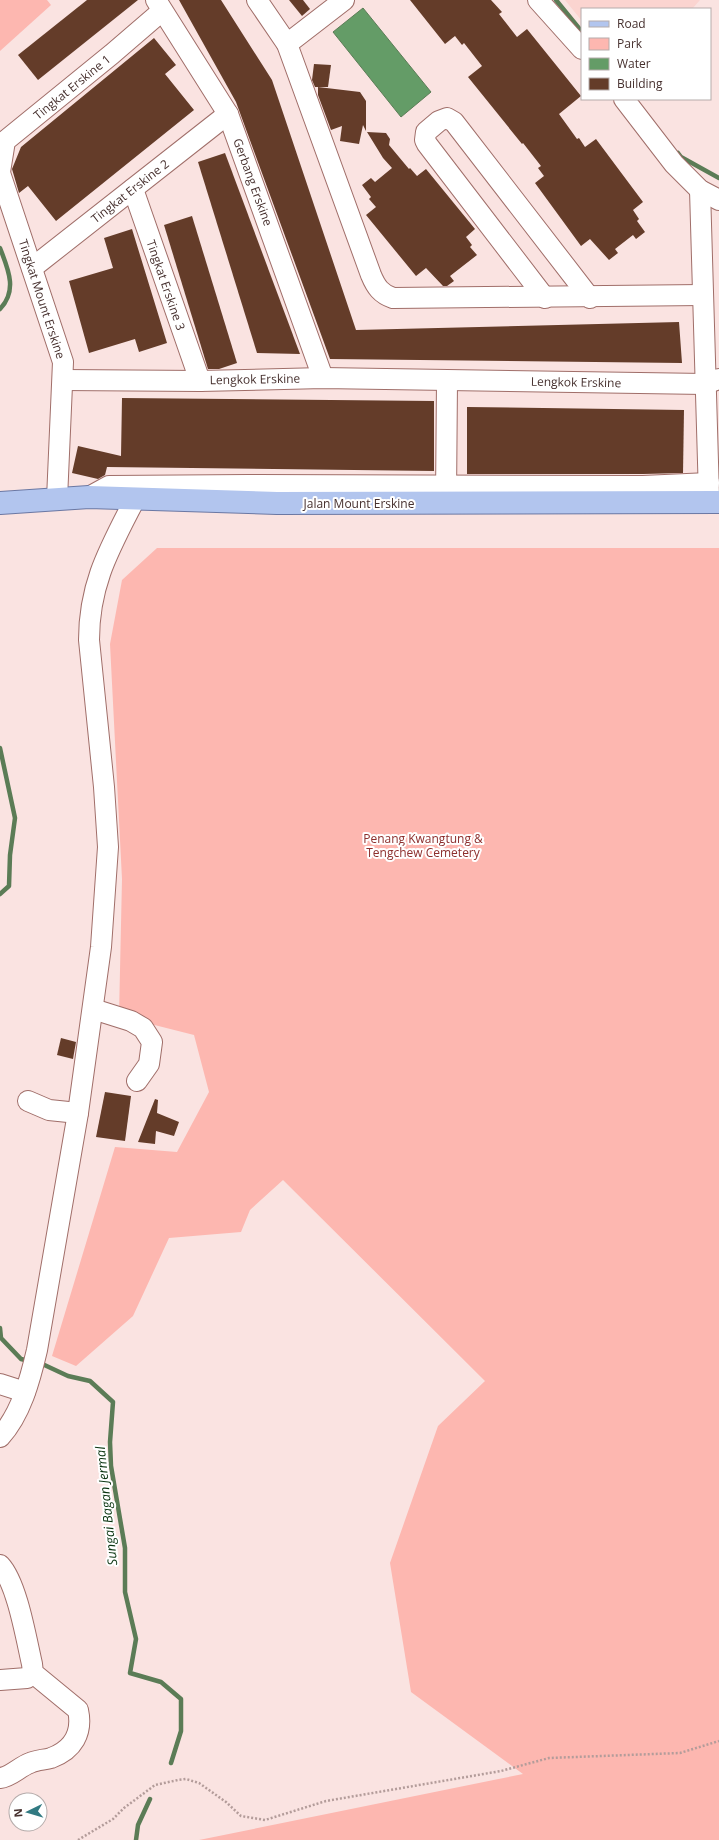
<svg xmlns="http://www.w3.org/2000/svg" width="719" height="1840" font-family="'Open Sans',sans-serif">
  <rect width="100%" height="100%" fill="#fae3e1"/>
  <polygon fill="#fbd4d0" points="565,0 700,0 692,9 582,9 582,21"/>
  <g fill="#fdb7b0">
    <polygon points="0,0 47,0 51,5 0,51"/>
    <polygon points="157,548 719,548 719,1840 199,1840 523,1774 411,1692 390,1563 438,1426 485,1381 283,1180 250,1210 241,1232 169,1238 133,1316 76,1366 52,1356 115,1147 177,1152 209,1092 194,1035 119,1016 122,879 110,644 122,580"/>
  </g>
  <polygon fill="#649c67" stroke="#5b7c56" points="363,8 431,92 401,117 333,32"/>
  <g fill="none" stroke-linecap="round" stroke-linejoin="round">
    <g stroke="#5b7c56" stroke-width="4.5">
      <polyline points="556,0 582,32"/>
      <polyline points="678,153 681,157 719,178"/>
      <path d="M0,248C8,269 18,290 0,309"/>
      <polyline points="0,748 15,818 10,855 9,886 0,894"/>
      <polyline points="0,1328 1,1338 21,1359 29,1361"/>
      <polyline points="38,1362 68,1376 90,1381 113,1402 110,1442 111,1466 125,1548 125,1592 136,1639 130,1673 161,1682 181,1699 181,1731 171,1763"/>
      <polyline points="136,1840 138,1825 150,1799"/>
    </g>
  </g>
  <g fill="#643c29">
    <polygon points="87,0 138,0 38,80 18,55"/>
    <polygon points="179,0 221,0 272,80 356,330 679,322 682,363 330,359 236,102"/>
    <polygon points="289,0 303,0 310,9 302,16"/>
    <polygon points="410,0 491,0 502,12 499,14 517,37 527,29 581,96 559,114 577,139 579,138 585,147 596,139 643,202 633,210 639,219 637,221 645,232 636,239 633,235 615,249 618,253 609,260 590,239 581,246 535,183 544,176 538,168 541,166 523,143 522,144 468,77 482,66 464,43 462,45 455,36 445,44"/>
    <polygon points="154,38 176,65 165,74 194,110 56,221 28,186 19,193 12,169 21,147"/>
    <polygon points="314,64 331,65 328,87 315,87 312,80"/>
    <polygon points="318,87 360,92 366,101 366,131 363,125 359,144 340,141 342,126 331,130 318,95"/>
    <polygon points="367,132 386,133 390,139 389,145 409,169 410,168 417,176 426,169 475,229 466,237 472,245 470,247 477,255 450,276 454,281 447,286 443,286 426,268 416,276 366,215 376,207 369,199 371,197 362,185 371,178 375,182 392,168 383,158"/>
    <polygon points="225,153 300,354 257,353 198,162"/>
    <polygon points="192,216 237,363 219,369 208,369 164,225"/>
    <polygon points="132,229 167,343 139,352 135,339 89,353 69,281 113,268 104,238"/>
    <polygon points="122,398 434,401 434,471 107,467 105,475 98,479 72,473 78,446 121,456"/>
    <polygon points="467,407 684,410 683,473 643,474 467,474"/>
    <polygon points="61,1038 76,1042 73,1059 57,1055"/>
    <polygon points="105,1092 131,1096 125,1141 96,1137"/>
    <polygon points="155,1099 158,1100 157,1113 179,1122 174,1136 156,1131 155,1144 138,1142"/>
  </g>
  <g fill="none" stroke-linecap="round" stroke-linejoin="round">
    <defs>
      <g id="minor">
        <polyline points="156,0 228,114 323,378"/>
        <path d="M257,0L287,44L371,275C376,287 381,294 393,298L703,295"/>
        <polyline points="538,0 582,49"/>
        <polyline points="287,44 344,0"/>
        <polyline points="624,99 674,164 700,190 719,200"/>
        <polyline points="0,172 5,141 112,54 162,11"/>
        <polyline points="0,173 63,362 57,499"/>
        <polyline points="133,189 200,381"/>
        <polyline points="700,190 709,496"/>
        <polyline points="32,268 228,114"/>
        <polyline points="545,298 427,144 425,140 426,132 439,121 447,118 454,122 590,298"/>
        <polyline points="63,380 200,381 323,378 705,384 719,379"/>
        <polyline points="89,497 109,486 248,485 643,486 709,483"/>
        <polyline points="446,498 447,381"/>
        <polyline points="93,1009 131,1021 143,1028 152,1042 149,1064 137,1081"/>
        <polyline points="28,1101 49,1110 78,1113"/>
        <polyline points="0,1384 25,1392"/>
        <path d="M0,1437C21,1414 30,1380 37,1350L78,1113L101,947L108,847L104,787L89,640C89,583 110,548 135,499"/>
        <path d="M0,1565C17,1583 26,1638 32,1664L33,1673L78,1710C83,1733 73,1750 51,1758C44,1760 36,1760 30,1763C19,1767 11,1777 0,1778"/>
        <polyline points="0,1680 27,1678 33,1673"/>
      </g>
      <polyline id="major" points="0,503 89,497 277,503 719,502"/>
    </defs>
    <use href="#minor" stroke="#a06e69" stroke-width="22"/>
    <use href="#major" stroke="#6b78a3" stroke-width="24"/>
    <polyline stroke="#b39c9a" stroke-width="2.5" stroke-dasharray="2 2" stroke-linecap="butt" points="78,1840 113,1819 124,1808 155,1785 178,1780 186,1779 199,1783 226,1802 241,1816 265,1820 326,1801 501,1771 549,1758 680,1753 719,1741"/>
    <use href="#minor" stroke="#fff" stroke-width="20"/>
    <use href="#major" stroke="#b2c5ee" stroke-width="22"/>
  </g>
  <g text-anchor="middle" dominant-baseline="central" stroke-width="4" stroke-linejoin="round" paint-order="stroke">
    <g font-size="12" fill="#46302e" stroke="#fff">
      <text transform="translate(72 87) rotate(-39)">Tingkat Erskine 1</text>
      <text transform="translate(253 182) rotate(70)">Gerbang Erskine</text>
      <text transform="translate(130 191) rotate(-38)">Tingkat Erskine 2</text>
      <text transform="translate(166 285) rotate(71)">Tingkat Erskine 3</text>
      <text transform="translate(42 299) rotate(72)">Tingkat Mount Erskine</text>
      <text transform="translate(255 379) rotate(-1)">Lengkok Erskine</text>
      <text transform="translate(576 382) rotate(1)">Lengkok Erskine</text>
      <text x="359" y="503">Jalan Mount Erskine</text>
    </g>
    <g font-size="12" fill="#8c2e2c" stroke="#fff">
      <text x="423" y="838">Penang Kwangtung &amp;<tspan x="423" dy="14">Tengchew Cemetery</tspan></text>
    </g>
    <g font-size="13" font-style="italic" fill="#09330f" stroke="#fff">
      <text transform="translate(106 1506) rotate(-96)">Sungai Bagan Jermal</text>
    </g>
  </g>
  <rect x="581" y="8" width="130" height="92" fill="#ffffff" stroke="#b5acab"/>
  <rect x="589" y="21" width="20" height="6" fill="#b2c5ee" stroke="#b5acab"/>
  <text x="617" y="28" font-size="12" fill="#46302e">Road</text>
  <rect x="589" y="38" width="20" height="12" fill="#fdb7b0" stroke="#b5acab"/>
  <text x="617" y="48" font-size="12" fill="#46302e">Park</text>
  <rect x="589" y="58" width="20" height="12" fill="#649c67" stroke="#b5acab"/>
  <text x="617" y="68" font-size="12" fill="#46302e">Water</text>
  <rect x="589" y="78" width="20" height="12" fill="#643c29" stroke="#b5acab"/>
  <text x="617" y="88" font-size="12" fill="#46302e">Building</text>
  <g transform="translate(28 1812) rotate(265)"><circle r="19" fill="#ffffff" stroke="#b5acab"/>
  <path d="M0-3L7 15L0 10L-7 15Z" fill="#317a82"/>
  <text y="-6" font-size="11" font-weight="bold" text-anchor="middle" fill="#46302e">N</text>
  </g>
</svg>
